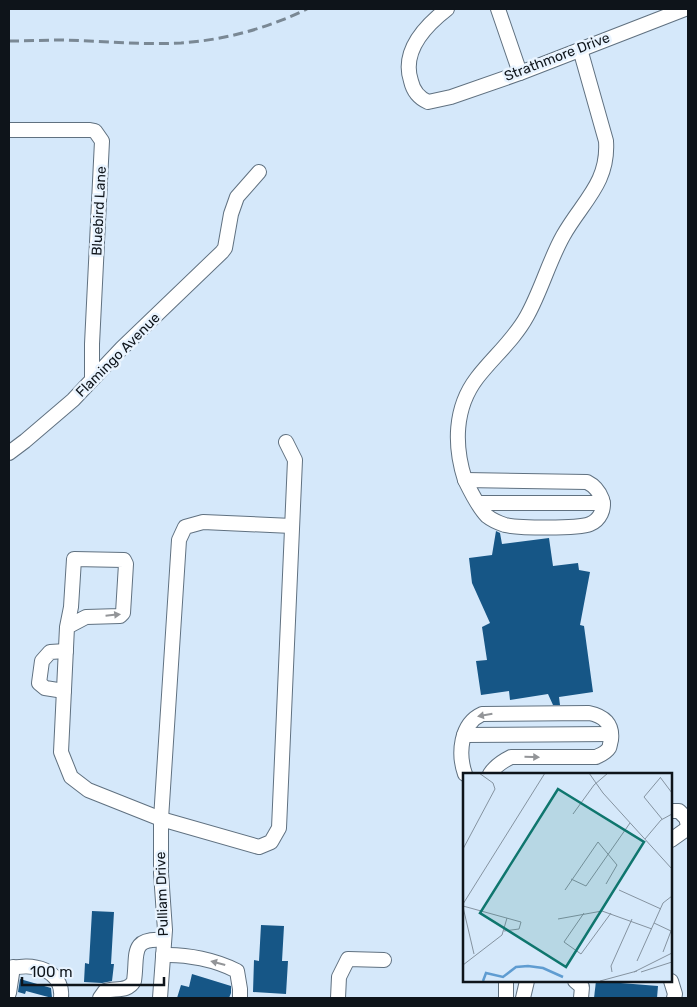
<svg xmlns="http://www.w3.org/2000/svg" width="697" height="1007" font-family="Rubik,sans-serif">
  <rect width="100%" height="100%" fill="#d5e8fa"/>
  <g fill="#165686">
    <polygon points="496,531 500,533 502,544 549,538 553,566 578,563 579,570 590,572 580,625 584,626 593,692 559,697 560,705 553,705 548,694 510,700 509,691 481,695 476,661 487,660 482,627 490,623 472,583 469,558 492,555"/>
    <polygon points="92,911 114,912 111,964 114,964 112,981 102,983 84,982 85,963 89,964"/>
    <polygon points="261,925 284,926 282,961 288,961 286,994 253,992 254,960 259,961"/>
    <polygon points="192,974 231,986 231,993 229,998 177,998 181,985 189,987"/>
    <polygon points="20,979 51,988 52,998 26,991 25,994 18,992"/>
    <polygon points="596,981 658,986 657,998 594,998"/>
  </g>
  <g fill="none" stroke-linecap="round" stroke-linejoin="round">
    <defs>
      <g id="minor">
        <path d="M447,9C425,26 401,51 411,81C413,90 419,98 428,102L451,97L520,73L685,9"/>
        <polyline points="498,9 520,73"/>
        <polyline points="9,130 90,130 95,131 102,141 92,344 92,379"/>
        <polyline points="9,453 25,441 73,400 122,348 222,252 225,248 231,214 237,197 259,172"/>
        <path d="M465,480C454,446 454,408 477,378C493,357 514,340 527,316C541,291 549,261 563,236C582,202 609,183 606,141L580,49"/>
        <path d="M465,480L587,482C595,486 599,491 602,499C605,509 600,520 590,524C578,529 518,528 505,525C499,523 492,520 487,516C478,507 471,492 465,480Z"/>
        <polyline points="478,503 603,503"/>
        <polyline points="67,627 86,617 120,616 123,613 126,564 124,560 74,559 71,607 67,627 61,752 71,777 88,790 161,819 259,847 271,842 279,828 295,460 286,442"/>
        <polyline points="64,691 45,688 39,683 42,661 50,652 66,651"/>
        <polyline points="464,735 611,734"/>
        <path d="M465,774C458,754 460,724 482,714L589,713C604,716 613,724 611,740C610,743 610,746 609,748C606,753 600,755 596,757H511C503,761 495,766 490,774"/>
        <polyline points="671,811 679,811 686,818 688,825"/>
        <polyline points="671,840 688,828"/>
        <path d="M163,955C187,954 216,960 237,971L240,989V998"/>
        <path d="M9,969C31,962 64,969 61,998"/>
        <polyline points="575,981 582,987 581,998"/>
        <polyline points="671,981 675,994 674,998"/>
        <polyline points="9,993 13,967"/>
        <path d="M100,998L105,991C116,988 128,992 134,981C138,955 129,937 164,940"/>
        <polyline points="160,998 165,930 161,873 161,819 179,540 185,527 203,522 292,526"/>
        <polyline points="338,998 339,977 348,959 384,960"/>
        <polyline points="506,998 506,981"/>
        <polyline points="523,998 527,981"/>
      </g>
    </defs>
    <use href="#minor" stroke="#607180" stroke-width="16"/>
    <use href="#minor" stroke="#fff" stroke-width="14"/>
    <path stroke="#7a8894" stroke-width="3" stroke-dasharray="10 5" stroke-linecap="butt" d="M9,41C27,41 45,40 63,40C102,41 142,45 181,43C225,40 268,28 307,9"/>
  </g>
  <defs><path id="oneway-solid" d="M-6-.8H1V-3.2L6.5 0L1 3.2V.8H-6Z" transform="scale(1.25)"/></defs>
  <g fill="#939598">
    <use href="#oneway-solid" transform="translate(113 615) rotate(-6)"/>
    <use href="#oneway-solid" transform="translate(485 715) rotate(170)"/>
    <use href="#oneway-solid" transform="translate(532 757) rotate(1)"/>
    <use href="#oneway-solid" transform="translate(218 963) rotate(-165)"/>
  </g>
  <g text-anchor="middle" dominant-baseline="central" stroke-width="5" stroke-linejoin="round" paint-order="stroke">
    <g font-size="14" fill="#0e141a" stroke="#e9f4ff">
      <text transform="translate(557 57) rotate(-21)">Strathmore Drive</text>
      <text transform="translate(99 211) rotate(-87)">Bluebird Lane</text>
      <text transform="translate(118 355) rotate(-45)">Flamingo Avenue</text>
      <text transform="translate(162 894) rotate(-92)">Pulliam Drive</text>
    </g>
  </g>
  <g transform="translate(463 773)">
    <rect width="209" height="209" fill="#d5e8fa"/>
    <path fill="none" stroke="#5f9cd1" stroke-width="2.5" d="M20,208L23,200L40,204L53,194L65,193L80,195L100,204"/>
    <path fill="none" stroke="#8593a0" stroke-width="1" d="M126,0L140,20L209,96M197,4L209,20M197,5L181,24L199,46M110,41L131,12L145,0M182,66L198,47L209,41M0,76L32,16L30,10L16,0M108,106L123,113L167,50M102,117L135,69L154,92L143,111M156,117L198,136M0,131L82,0M0,133L58,149L56,156L41,158M0,134L11,181M121,140L101,169L118,181L148,140M95,146L139,138L189,156M191,150L208,158L200,179M174,188L200,130L209,123M0,192L39,162L44,145M149,199L148,193L169,146M171,199L209,180M178,199L209,189M137,208L174,198"/>
    <path fill="#0f766e" fill-opacity="0.15" stroke="#0f766e" stroke-width="2.5" d="M95,16L181,69L103,194L17,140Z"/>
    <rect width="209" height="209" fill="none" stroke="#0e141a" stroke-width="2.5"/>
  </g>
  <rect width="697" height="1007" fill="none" stroke="#0e141a" stroke-width="20"/>
  <path d="M22 977v8h142v-8" fill="none" stroke="#0e141a" stroke-width="2.5"/>
  <text x="30" y="977" font-size="15" fill="#0e141a" stroke="#e9f4ff" stroke-width="4" paint-order="stroke">100 m</text>
</svg>
